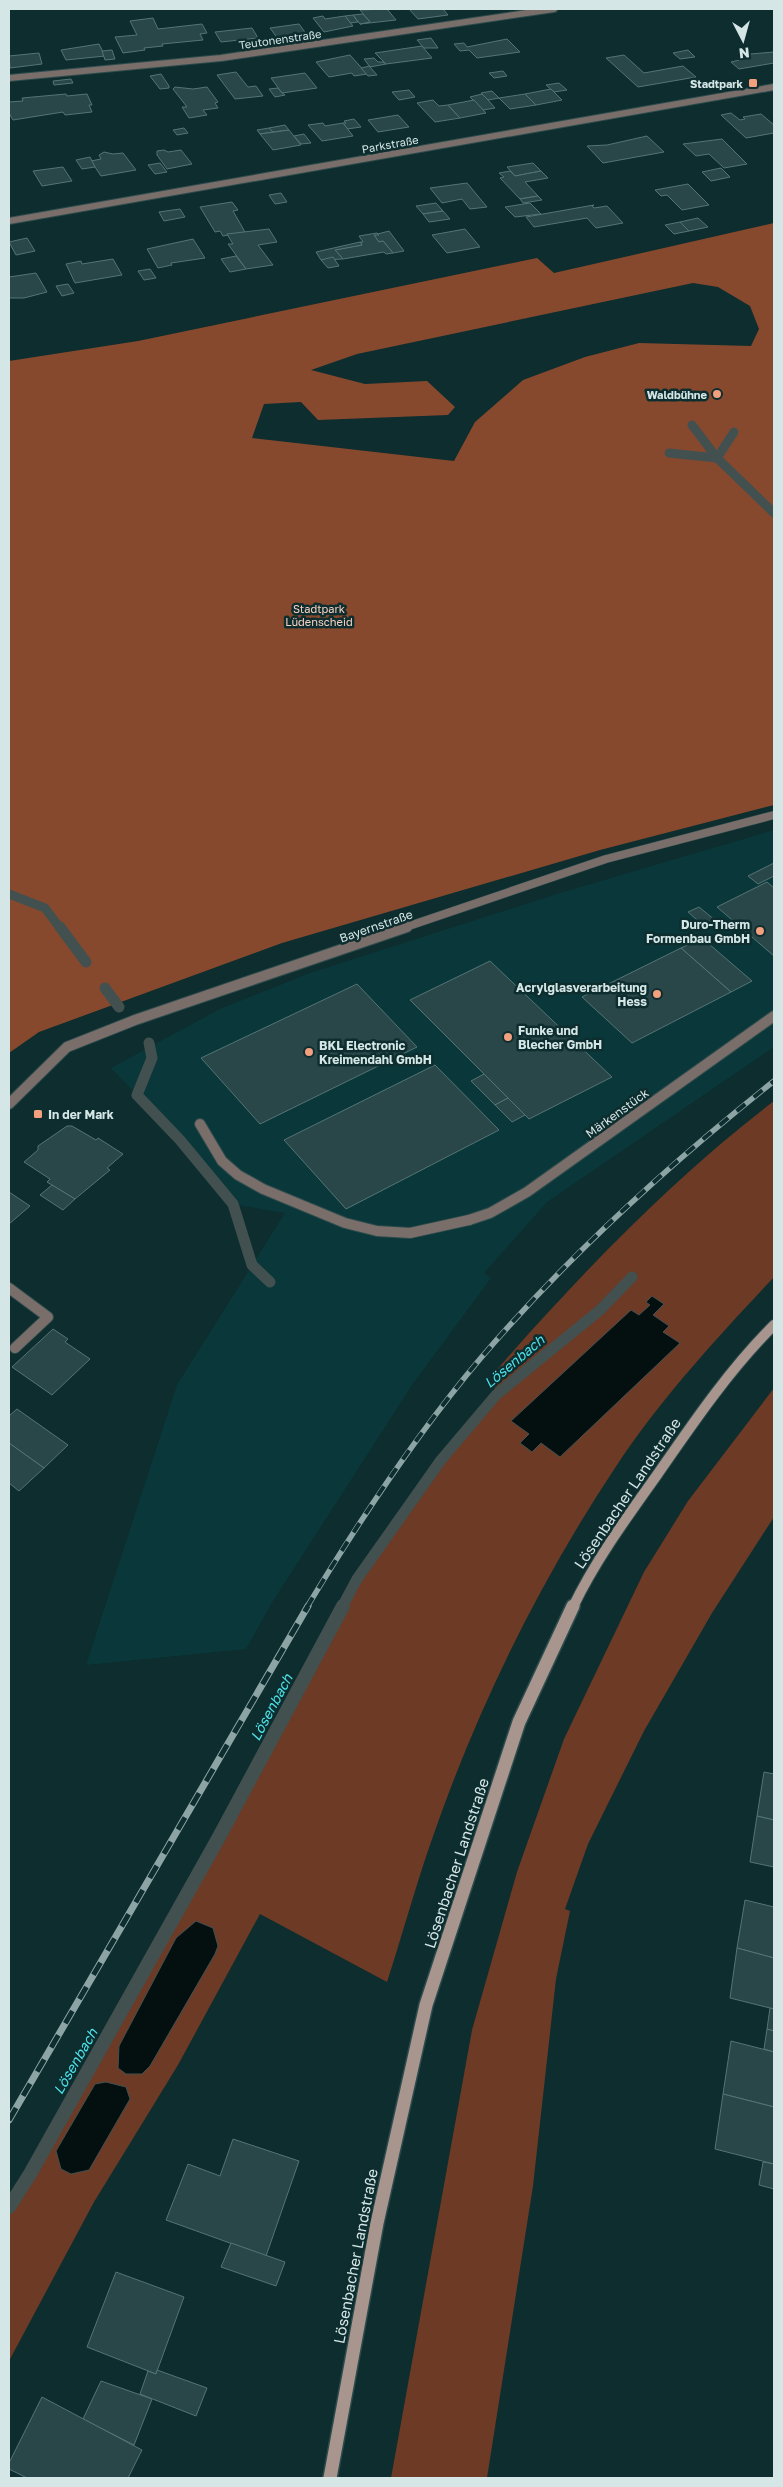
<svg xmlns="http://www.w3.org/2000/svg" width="783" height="2487" font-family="'Golos Text',sans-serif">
  <rect width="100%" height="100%" fill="#0d2d2f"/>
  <polygon fill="#0a383a" points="774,830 774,1047 547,1202 484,1273 491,1278 412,1385 273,1601 246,1649 86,1665 177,1385 285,1213 233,1204 166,1125 111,1068 220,1009 310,973 560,893"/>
  <g fill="#6c3a25">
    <path d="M774,1101V1277C718,1337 660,1399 615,1468C538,1584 476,1711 431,1842C415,1888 402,1936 387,1982L260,1914L178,2065L94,2202L9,2361V2207L30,2174L191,1886L357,1579L441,1460L496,1395L492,1375C579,1276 669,1181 774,1101Z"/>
    <polygon points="774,1388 774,1517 712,1613 644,1731 588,1844 565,1909 570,1911 556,1979 533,2186 487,2478 391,2478 472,2030 517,1872 564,1739 644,1572 688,1501"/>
  </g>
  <path fill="#87492d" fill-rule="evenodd" d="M774,223V805L600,850L282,943L39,1032L9,1053V361L138,341L537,258L554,273ZM693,283L718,287L750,306L759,329L751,346L639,343L585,357L523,380L475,422L454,461L252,438L264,404L301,402L318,420L448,415L455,407L427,381L365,384L311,370L357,354Z"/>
  <g fill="#041010" stroke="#435050">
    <polygon points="652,1296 664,1304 653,1315 669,1326 663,1332 680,1343 560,1457 541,1443 532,1452 520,1443 529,1434 511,1421 631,1310 639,1315 650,1305 646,1302"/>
    <polygon points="196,1921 213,1928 218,1946 215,1954 150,2066 142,2074 126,2074 118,2068 119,2046 176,1938"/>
    <polygon points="106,2082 126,2087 130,2099 89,2170 71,2174 61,2169 56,2151 95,2084"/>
  </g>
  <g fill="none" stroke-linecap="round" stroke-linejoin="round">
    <g stroke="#435050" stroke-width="9">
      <polyline points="692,425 717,458 774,513"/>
      <polyline points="669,453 717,458 734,432"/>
      <polyline points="9,894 45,908 60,928"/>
    </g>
    <g stroke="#435050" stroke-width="11">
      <polyline points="60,927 86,962"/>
      <polyline points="105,988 119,1007"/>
      <polyline points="149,1043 152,1058 137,1095 180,1140 233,1204 252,1265 270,1282"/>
      <polyline points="342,1607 357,1579 441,1460 496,1395 600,1310 632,1277"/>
    </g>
    <polyline stroke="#435050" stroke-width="14" points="9,2207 30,2174 219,1837 343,1606"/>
  </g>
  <g fill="#294749" stroke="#547475">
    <polygon points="387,9 396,20 360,24 370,22 360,10"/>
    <polygon points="409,9 443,9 448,15 418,19"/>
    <polygon points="363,14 370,22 360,24 353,15"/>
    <polygon points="353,15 358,22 350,23 345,16"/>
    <polygon points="323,16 325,19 345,16 353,26 324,32 313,18"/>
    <polygon points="153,18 158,29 202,24 207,33 200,34 203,40 162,44 163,46 144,48 145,50 123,53 115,37 137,35 130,21"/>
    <polygon points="299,24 307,35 278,39 270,28"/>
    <polygon points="252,28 258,38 221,42 215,32"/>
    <polygon points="431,38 438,48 424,48 417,40"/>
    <polygon points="507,39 520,52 477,58 469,50 460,51 454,44 464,43 467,47"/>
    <polygon points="99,44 105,56 66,60 61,50"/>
    <polygon points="422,46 432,58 386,64 375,53"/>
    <polygon points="112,50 115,59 105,60 102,51"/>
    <polygon points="688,50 695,57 680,59 673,53"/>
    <polygon points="774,52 774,63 739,69 731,62 744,59 739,55"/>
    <polygon points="39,53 42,64 10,68 9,56"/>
    <polygon points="350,55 367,74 354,76 352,73 329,77 316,62"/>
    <polygon points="624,55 644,73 683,66 696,77 638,87 606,58"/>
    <polygon points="374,58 378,62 383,62 386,64 370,67 364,59"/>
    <polygon points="370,66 370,67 377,75 368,76 361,68"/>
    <polygon points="503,71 507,76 494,78 489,73"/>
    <polygon points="236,72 248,87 256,86 263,96 235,99 217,75"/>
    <polygon points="305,73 317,88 282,93 271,78"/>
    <polygon points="161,74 169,86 169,88 160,89 150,76"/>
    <polygon points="71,79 73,83 54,85 53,81"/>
    <polygon points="559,83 567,90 554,92 546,85"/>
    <polygon points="175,87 193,89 207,87 218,102 215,103 218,108 203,110 207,115 189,118 182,107 187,107 173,89"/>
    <polygon points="278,88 282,93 285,95 275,97 269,89"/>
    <polygon points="551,89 562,100 536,105 525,94"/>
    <polygon points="409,90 415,97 399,100 392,92"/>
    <polygon points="492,91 499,98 488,100 481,93"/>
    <polygon points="66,94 67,96 87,94 92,105 89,105 92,112 65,115 63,112 13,120 9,113 9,102 23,101 22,98"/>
    <polygon points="482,94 488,100 495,108 483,110 470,97"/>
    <polygon points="525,94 536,105 510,109 499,98"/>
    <polygon points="433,100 439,106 448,105 460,118 435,122 417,103"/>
    <polygon points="474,100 486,113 460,118 448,105"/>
    <polygon points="731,113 740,120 745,119 743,117 761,114 774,125 774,133 746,138 721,115"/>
    <polygon points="398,115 409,127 378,132 368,120"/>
    <polygon points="354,119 361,127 347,129 343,123 346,123 344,121"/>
    <polygon points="323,123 325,126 343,123 353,136 322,141 308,125"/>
    <polygon points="285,125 289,130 273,132 269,128"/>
    <polygon points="184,128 188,133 177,135 173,130"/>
    <polygon points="269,128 273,132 260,134 257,130"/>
    <polygon points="289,130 301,145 273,150 260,134"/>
    <polygon points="304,134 311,143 301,144 294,136"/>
    <polygon points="647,136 664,152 603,163 587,146 607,145"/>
    <polygon points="722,139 747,164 724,168 709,154 696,156 683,144"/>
    <polygon points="164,150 168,152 181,150 192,164 167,169 157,155 157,151"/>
    <polygon points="104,152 113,154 123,153 136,170 101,176 91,161 101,159 99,155"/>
    <polygon points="90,157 95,167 82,169 76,160"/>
    <polygon points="160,163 167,172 155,174 148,165"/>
    <polygon points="533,163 541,171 515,176 507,167"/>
    <polygon points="63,167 72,181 42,186 33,171"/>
    <polygon points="721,168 730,177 711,181 702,172"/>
    <polygon points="510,171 515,176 541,171 548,178 525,182 538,196 520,199 500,178 504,177 499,173"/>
    <polygon points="467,183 487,207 470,209 462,199 442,203 430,188"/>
    <polygon points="688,184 709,205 682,210 667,195 661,196 655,190"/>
    <polygon points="281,193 287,202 275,204 269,195"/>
    <polygon points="538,196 542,200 523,203 520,199"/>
    <polygon points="232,202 238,210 233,211 245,232 223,236 220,231 215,232 200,207"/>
    <polygon points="436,203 443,211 423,214 416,206"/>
    <polygon points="530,203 541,214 515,217 505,207"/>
    <polygon points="594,205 592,206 594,208 607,206 623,223 596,228 587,218 534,227 526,217"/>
    <polygon points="180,209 185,217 164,221 159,212"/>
    <polygon points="443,211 450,219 429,222 423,214"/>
    <polygon points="698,218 708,227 689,231 680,222"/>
    <polygon points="680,222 689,231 674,234 665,225"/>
    <polygon points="269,229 277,242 258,245 273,265 246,269 228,244 233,244 227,234"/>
    <polygon points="465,229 480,247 447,253 432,235"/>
    <polygon points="389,231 404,251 393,253 383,241 379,242 374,235"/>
    <polygon points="377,233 379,235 374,235 379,242 383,241 393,253 386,254 384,252 343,259 335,250 362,245 360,242 363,242 359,236"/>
    <polygon points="27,238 35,251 16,255 9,242"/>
    <polygon points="193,239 205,258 171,263 172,265 158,268 147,249"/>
    <polygon points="360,242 362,245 335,250 343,259 321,260 316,252"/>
    <polygon points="236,256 246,269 230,272 221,259"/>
    <polygon points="333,257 339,266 328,268 321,260"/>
    <polygon points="113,259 122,275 75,283 66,264 81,261 82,264"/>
    <polygon points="150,269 156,278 144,280 138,271"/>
    <polygon points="36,273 47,292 24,298 9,298 9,277"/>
    <polygon points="68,284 74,293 62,296 56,286"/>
    <polygon points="774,863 774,876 758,884 748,876"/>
    <polygon points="767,882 774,888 774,956 717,907"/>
    <polygon points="699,907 716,921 705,927 688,912"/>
    <polygon points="702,938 752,981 731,992 681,948"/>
    <polygon points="681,948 731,992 632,1043 582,997"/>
    <polygon points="490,961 612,1077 529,1119 410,1000"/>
    <polygon points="357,984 417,1047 260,1124 201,1058"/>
    <polygon points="435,1065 499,1130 346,1209 284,1140"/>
    <polygon points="484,1074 508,1098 495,1105 471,1081"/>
    <polygon points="508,1098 525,1115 512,1122 495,1105"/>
    <polygon points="67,1126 72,1126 96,1140 98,1138 123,1154 107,1168 110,1170 75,1199 47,1182 50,1179 24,1162 38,1150 38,1146"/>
    <polygon points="52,1185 75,1199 63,1210 40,1195"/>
    <polygon points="9,1192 30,1206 9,1224"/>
    <polygon points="53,1329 68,1339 65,1342 90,1359 52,1395 12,1367"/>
    <polygon points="17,1409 68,1445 44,1468 9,1443 9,1416"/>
    <polygon points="9,1443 44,1468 19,1491 9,1483"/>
    <polygon points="764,1772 774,1774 774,1820 757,1816"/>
    <polygon points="757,1816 774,1820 774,1867 750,1862"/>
    <polygon points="745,1900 774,1907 774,1958 737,1948"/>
    <polygon points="737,1948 774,1958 774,2009 730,1998"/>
    <polygon points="770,2008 774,2009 774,2031 767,2029"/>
    <polygon points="767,2029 774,2031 774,2052 764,2049"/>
    <polygon points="731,2041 774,2052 774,2107 723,2094"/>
    <polygon points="723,2094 774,2107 774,2164 715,2149"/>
    <polygon points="233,2139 299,2161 266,2256 166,2220 188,2164 220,2176"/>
    <polygon points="763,2162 774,2164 774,2189 759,2185"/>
    <polygon points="231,2243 285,2262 276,2286 221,2267"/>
    <polygon points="116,2272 184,2297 156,2374 87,2347"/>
    <polygon points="157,2370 207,2388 196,2416 140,2394 148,2371 156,2374"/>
    <polygon points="101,2381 152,2399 134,2445 83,2419"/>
    <polygon points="42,2397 142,2450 128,2478 27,2478 9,2469 9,2463"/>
  </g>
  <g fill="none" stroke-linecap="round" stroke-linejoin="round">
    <defs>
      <g id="service">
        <polyline points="200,1124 222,1161 238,1175 263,1189 345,1223 377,1231 410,1233 469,1220"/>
        <polyline points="9,1288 48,1317 15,1348"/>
      </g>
      <polyline id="minor-far2" points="9,78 221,58 554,9"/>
      <polyline id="minor-far1" points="403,928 606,859 774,815"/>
      <g id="minor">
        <polyline points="9,1104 67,1047 135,1020 407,927"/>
        <polyline points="469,1220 490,1213 527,1192 774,1016"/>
      </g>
      <polyline id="tertiary" points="9,221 774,87"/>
      <path id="secondary-far1" d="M573,1607C595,1561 627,1517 657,1475C693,1423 729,1370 774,1325"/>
      <polyline id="secondary" points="330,2478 377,2223 426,2005 519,1722 573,1606"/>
    </defs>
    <use href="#service" stroke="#2d4b4c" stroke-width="12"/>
    <use href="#minor-far2" stroke="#2d4b4c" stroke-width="8"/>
    <use href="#minor-far1" stroke="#2d4b4c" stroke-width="9"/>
    <use href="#minor" stroke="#2d4b4c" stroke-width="12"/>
    <use href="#tertiary" stroke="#2d4b4c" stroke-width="8"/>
    <use href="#secondary-far1" stroke="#2d4b4c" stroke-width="12"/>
    <use href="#secondary" stroke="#2d4b4c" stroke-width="16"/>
    <use href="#service" stroke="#796e69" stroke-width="10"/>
    <use href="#minor-far2" stroke="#796e69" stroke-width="6"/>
    <use href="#minor-far1" stroke="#796e69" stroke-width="8"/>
    <use href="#minor" stroke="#796e69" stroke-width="10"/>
    <use href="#tertiary" stroke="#796e69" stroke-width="6"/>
    <use href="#secondary-far1" stroke="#a8958e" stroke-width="10"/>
    <use href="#secondary" stroke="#a8958e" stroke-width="13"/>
    <defs>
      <path id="rail-far1" d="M307,1607C359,1521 415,1436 480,1359C568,1256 668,1165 774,1081"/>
      <polyline id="rail" points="9,2120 308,1606"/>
    </defs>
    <use href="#rail-far1" stroke="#8da4a4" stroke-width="5.5"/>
    <use href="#rail" stroke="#8da4a4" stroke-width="7"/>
    <use href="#rail-far1" stroke="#0d2d2f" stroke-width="4" stroke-dasharray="11" stroke-linecap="butt"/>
    <use href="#rail" stroke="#0d2d2f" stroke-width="5" stroke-dasharray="14" stroke-linecap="butt"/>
  </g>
  <g fill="#f2a07e" stroke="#0d2d2f" stroke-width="2">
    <rect x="748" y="78" width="10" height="10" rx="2.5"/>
    <circle cx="717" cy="394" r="5"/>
    <circle cx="760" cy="931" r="5"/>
    <circle cx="657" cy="994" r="5"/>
    <circle cx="508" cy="1037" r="5"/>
    <circle cx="309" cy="1052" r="5"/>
    <rect x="33" y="1109" width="10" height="10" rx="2.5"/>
  </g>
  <g text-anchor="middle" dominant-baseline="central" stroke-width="5" stroke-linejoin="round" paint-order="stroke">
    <g font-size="11" fill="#d5e6e6" stroke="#0d2d2f">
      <text transform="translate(280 39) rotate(-8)">Teutonenstraße</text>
      <text transform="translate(390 144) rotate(-10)">Parkstraße</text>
    </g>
    <g font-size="11" font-weight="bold" fill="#d5e6e6" stroke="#0d2d2f" text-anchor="end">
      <text x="743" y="83">Stadtpark</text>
      <text x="707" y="394">Waldbühne</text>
    </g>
    <g font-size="11" fill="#f8d1c1" stroke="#0d2d2f">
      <text x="319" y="608">Stadtpark<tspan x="319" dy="13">Lüdenscheid</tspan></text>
    </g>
    <g font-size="12" font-weight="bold" fill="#d5e6e6" stroke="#0d2d2f" text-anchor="start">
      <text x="750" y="924" text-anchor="end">Duro-Therm<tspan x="750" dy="14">Formenbau GmbH</tspan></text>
      <text x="647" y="987" text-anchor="end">Acrylglasverarbeitung<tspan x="647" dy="14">Hess</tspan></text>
      <text x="518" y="1030">Funke und<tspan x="518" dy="14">Blecher GmbH</tspan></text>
      <text x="319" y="1045">BKL Electronic<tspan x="319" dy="14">Kreimendahl GmbH</tspan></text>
      <text x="48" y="1114">In der Mark</text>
    </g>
    <g font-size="12" fill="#d5e6e6" stroke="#0d2d2f">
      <text transform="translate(376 926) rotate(-19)">Bayernstraße</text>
      <text transform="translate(617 1113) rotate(-36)">Märkenstück</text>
    </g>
    <g font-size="14" font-style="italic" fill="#4de3eb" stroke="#0d2d2f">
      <text transform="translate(514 1361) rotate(-40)">Lösenbach</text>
      <text transform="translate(271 1707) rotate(-62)">Lösenbach</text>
      <text transform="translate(75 2061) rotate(-60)">Lösenbach</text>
    </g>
    <g font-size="15" fill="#d5e6e6" stroke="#0d2d2f">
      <text transform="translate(627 1493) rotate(-56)">Lösenbacher Landstraße</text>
      <text transform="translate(456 1863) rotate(-72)">Lösenbacher Landstraße</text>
      <text transform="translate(355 2256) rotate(-79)">Lösenbacher Landstraße</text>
    </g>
  </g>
  <rect width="783" height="2487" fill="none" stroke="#d5e6e6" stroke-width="20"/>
  <g transform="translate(743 40) rotate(174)" stroke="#0d2d2f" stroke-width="4" paint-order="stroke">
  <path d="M0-4L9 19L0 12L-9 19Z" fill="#d5e6e6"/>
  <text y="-8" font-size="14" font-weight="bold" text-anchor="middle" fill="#d5e6e6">N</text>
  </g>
</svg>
